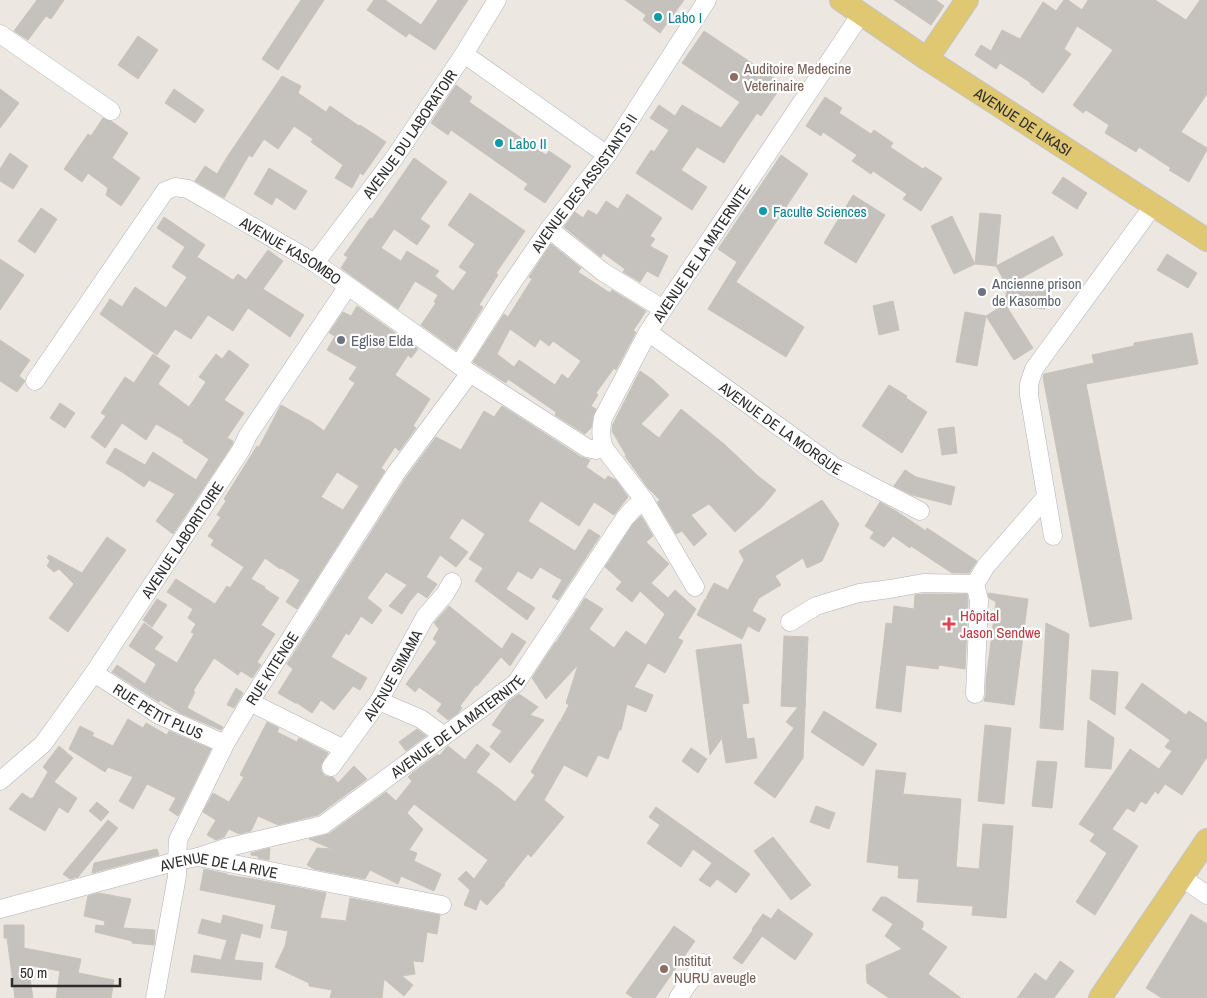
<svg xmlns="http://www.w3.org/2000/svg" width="1207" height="998" font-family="'Archivo Narrow',sans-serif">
  <rect width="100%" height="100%" fill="#ece7e1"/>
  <g fill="#c5c1bc" stroke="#c8c3ba" fill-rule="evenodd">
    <polygon points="37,0 64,0 51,19 46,16 28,40 14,31"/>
    <polygon points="301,0 324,0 278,70 262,59"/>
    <polygon points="374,0 385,0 421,25 438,0 468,0 435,50 409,33 406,37 367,10"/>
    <polygon points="625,0 684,0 660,33 643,20 646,15"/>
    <polygon points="894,0 936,0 944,6 931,25"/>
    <polygon points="1064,0 1068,0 1082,10 1088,0 1155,0 1186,20 1200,0 1207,0 1207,94 1181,132 1207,148 1207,150 1189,182 1169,170 1171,168 1139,147 1136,152 1105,133 1109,125 1086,110 1083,113 1073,105 1113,50 1077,26 1064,49 1071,54 1043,93 1030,84 1031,83 1000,63 996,69 975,55 981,45 991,51 1002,30 1020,39 1043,2 1056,11"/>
    <polygon points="704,31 783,84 761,116 757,113 738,141 724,163 697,147 681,170 707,187 692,210 636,173 651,150 654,152 669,130 650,118 659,105 675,116 682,105 721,128 740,102 682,63"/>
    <polygon points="138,36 158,50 138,79 118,65"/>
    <polygon points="282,76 301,86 298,93 326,112 330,106 359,126 360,125 386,142 363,175 360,173 352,188 335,178 343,165 311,142 313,139 294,126 278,149 264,139 252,157 249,155 224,198 195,181 205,166 217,174 227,157"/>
    <polygon points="456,85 472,97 469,102 546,155 549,151 571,166 545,203 524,189 528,184 451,130 448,135 431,123"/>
    <polygon points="0,89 19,103 0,128"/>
    <polygon points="174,89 204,110 195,123 165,103"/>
    <polygon points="825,97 842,108 839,113 871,134 874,130 893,143 890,147 923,169 925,167 942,178 921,211 903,199 907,194 873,171 871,174 852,161 857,155 823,132 821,136 806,126"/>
    <polygon points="103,118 111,121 128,133 112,158 140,178 121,206 106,195 108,188 88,173 82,182 64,169 88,134 91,136"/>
    <polygon points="10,153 28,166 13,189 0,181 0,169"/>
    <polygon points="781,155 808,174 736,282 804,327 786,357 708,309 737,262 718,249"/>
    <polygon points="414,158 447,182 420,219 430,226 417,245 394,229 381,248 401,261 407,251 439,271 435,276 453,291 467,272 459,267 475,244 448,225 470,193 525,231 496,273 498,275 479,305 483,307 456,350 421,325 436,303 434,302 438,295 415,281 398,309 341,268 348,257 344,255 370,218 372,219"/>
    <polygon points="269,168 307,191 295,210 276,197 272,205 254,194"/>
    <polygon points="1063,177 1087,193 1077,209 1052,193"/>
    <polygon points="627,194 662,218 650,236 655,239 650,246 668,256 658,277 647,271 640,282 623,272 625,269 603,253 601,257 564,227 575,212 583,218 588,210 597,215 606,201 618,209"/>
    <polygon points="853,195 885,215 856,263 824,243"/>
    <polygon points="41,208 57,219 35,253 18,241"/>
    <polygon points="980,213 1001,215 996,266 975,264"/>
    <polygon points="952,216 975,264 954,274 931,226"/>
    <polygon points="164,217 205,245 197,257 233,280 238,274 246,280 268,250 283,261 263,289 304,315 290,337 248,308 233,331 208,315 191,339 175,329 157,355 100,314 110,299 122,307 135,287 166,308 187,277 172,267 185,247 157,228"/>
    <polygon points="1053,236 1063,255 1007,286 996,266"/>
    <path d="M551,244L581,268L578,272L610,293L612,290L646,311L633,331L636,332L616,370L614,368L596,393L598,395L591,406L596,409L593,416L591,428L585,434L555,415L556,412L508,379L506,383L473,362L504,314L508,317L532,279L529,277ZM510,329L535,347L540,339L549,346L553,341L581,361L568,379L562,374L555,385L519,360L514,367L497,354Z"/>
    <polygon points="1167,254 1197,273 1188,288 1157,270"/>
    <polygon points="0,259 24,275 0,310"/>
    <polygon points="1007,286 1047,291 1045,309 1005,304"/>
    <polygon points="893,301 899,330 879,335 873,306"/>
    <polygon points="1005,304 1033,348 1014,360 986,316"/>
    <path d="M357,306L418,349L411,358L408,355L395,375L430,399L413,426L416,428L399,451L395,447L381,468L385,471L297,609L286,602L300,580L281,568L280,569L265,558L251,579L265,587L264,588L279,598L261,625L275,634L257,662L261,665L252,678L241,671L238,675L214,658L193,691L195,692L187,708L223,727L221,730L180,713L160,700L159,702L112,672L117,665L145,684L156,664L129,646L144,623L163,637L154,649L177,663L194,634L191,632L196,624L188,618L193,609L167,592L176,579L215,604L227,586L230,588L244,567L211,545L214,540L208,536L221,517L217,515L226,501L224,499L257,446L259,447L281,405L308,420H309L324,431L355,383L349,379L357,367L327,350L335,336L329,333L343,312L351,316ZM337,472L359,486L343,510L321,497Z"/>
    <polygon points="965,312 986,316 977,366 956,362"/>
    <polygon points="1192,333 1198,364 1086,384 1132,619 1090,627 1043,377 1044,374 1094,363 1092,355 1134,346 1134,343"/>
    <polygon points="0,340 30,360 19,376 24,380 25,381 17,392 0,381"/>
    <polygon points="229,350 249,365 224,400 244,413 227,438 233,441 232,445 173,534 156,521 175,494 149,480 144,487 122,472 106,463 115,448 145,465 153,452 196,480 209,459 183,442 184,440 156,424 146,440 122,423 105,448 91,437 106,416 101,413 125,377 134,383 153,354 170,366 158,384 189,407 206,382 199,377 216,354 222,359"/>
    <polygon points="640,371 653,380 669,395 641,424 659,438 681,409 724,444 758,476 776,490 762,507 735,532 709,504 691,515 707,534 694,546 682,531 676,534 657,502 660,500 648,488 625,456 626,455 612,431 613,424"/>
    <polygon points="889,385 907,396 906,398 927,412 902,453 862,426"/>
    <polygon points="60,403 75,413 65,428 50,418"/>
    <polygon points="502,406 581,457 590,460 586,467 605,480 608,476 616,480 628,497 614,515 594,502 579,526 541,501 540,502 528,521 575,551 589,529 600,536 558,600 552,597 562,580 540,567 532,579 518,571 506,589 535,608 527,620 475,581 483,568 469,559 485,534 462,518 449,538 468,552 456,567 440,555 426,577 437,584 427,598 418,592 410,601 402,614 389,606 407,585 386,572 367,598 382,610 372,624 361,616 349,635 346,633 331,657 367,678 360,690 353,686 334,710 321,700 312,713 297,703 295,703 278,693 293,669 287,664 405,479 436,437 461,450 484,411 494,417"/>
    <polygon points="954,427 957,453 942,455 938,429"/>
    <polygon points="905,470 916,477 955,487 951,505 912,495 894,486"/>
    <polygon points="822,500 839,524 822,561 807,568 803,558 775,576 781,585 759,598 752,611 766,619 759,632 748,626 742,639 697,615 705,599 709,603 706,598 714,583 728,590 744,560 739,551"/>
    <polygon points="880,502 896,511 926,531 927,528 977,561 969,573 952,573 911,546 910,548 893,536 884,547 870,538 874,532 865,526"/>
    <polygon points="641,516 653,536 646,542 669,564 651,583 668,598 675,590 696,609 678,638 683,641 665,673 648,663 634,687 653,695 646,712 627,704 621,730 619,730 608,759 598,755 587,777 564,765 544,800 564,817 531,857 528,854 504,884 505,885 487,905 480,899 476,910 464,905 470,890 458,879 466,871 474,879 488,860 414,804 407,813 423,829 409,850 417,853 414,861 441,874 434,891 401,876 398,884 370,870 365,879 314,869 307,865 317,848 332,849 309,839 329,834 386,792 396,801 412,781 408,777 412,773 438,754 439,756 448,746 465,760 477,744 490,754 476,772 498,788 515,802 535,775 531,772 560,721 562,722 561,720 569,705 566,703 578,665 546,699 532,678 555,643 558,641 557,641 585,598 603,609 589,629 614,648 626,631 646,645 665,614 640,591 632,602 616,589 622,582 605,567 633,524"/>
    <polygon points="107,537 126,550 68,632 49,618 74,584 59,569 54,572 47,566 50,561 47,558 49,555 82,573"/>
    <polygon points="988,593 1028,599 1014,705 984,701 986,694 986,681 996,602 989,598"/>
    <polygon points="924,594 967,594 968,601 965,669 939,665 938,669 906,665 901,712 876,708 886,623 892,624 894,606 914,609 915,595"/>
    <polygon points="157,599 167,605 152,627 143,620"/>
    <polygon points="449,606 502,649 512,633 526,642 510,666 501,657 477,686 476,685 460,706 462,708 458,713 448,720 437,711 442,704 419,687 415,692 406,684 437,642 433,639 439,629 434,623"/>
    <polygon points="1046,623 1069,634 1063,730 1040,728"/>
    <polygon points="784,636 808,637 803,758 775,798 754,783 794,728 786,722 798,707 781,706"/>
    <polygon points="741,644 749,703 742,704 747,739 754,738 757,758 726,763 722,738 710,755 696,650"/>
    <polygon points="1092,670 1118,672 1115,715 1090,699"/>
    <polygon points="1142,683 1186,715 1189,711 1207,723 1207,757 1182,795 1165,784 1158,794 1155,791 1146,804 1141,801 1134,812 1127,808 1112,829 1138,846 1095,915 1076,902 1107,853 1090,841 1095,834 1079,824 1130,749 1159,769 1172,751 1165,747 1170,740 1125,708"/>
    <polygon points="236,688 243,693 234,708 227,705"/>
    <polygon points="519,694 538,707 530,715 544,720 510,763 490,747 502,731 492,725 508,702"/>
    <polygon points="824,711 877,744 863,766 811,732"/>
    <polygon points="128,719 143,728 146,723 167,735 169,731 211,749 178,816 169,810 176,798 147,784 133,809 119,801 133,777 108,767 105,772 69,749 80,726 94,733 92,736 113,746"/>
    <polygon points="1088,720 1114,738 1111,769 1085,767"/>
    <polygon points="267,722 279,728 277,732 297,742 299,738 328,753 321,765 321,771 325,776 329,777 333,777 338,783 354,766 367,779 318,815 278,825 258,816 251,831 239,834 229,829 224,837 216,840 207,835 216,820 203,812 213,793 229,802 244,777 240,775"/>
    <polygon points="985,725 1011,728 1004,804 978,801"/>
    <polygon points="417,729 426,736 406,751 399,742"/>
    <polygon points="59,746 73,758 54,782 77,798 68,813 59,807 45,831 9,809 22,793 31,799 31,798 33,798 48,772 43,767"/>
    <polygon points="691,748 707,759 698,773 682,761"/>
    <polygon points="1037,761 1057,762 1052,808 1032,806"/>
    <polygon points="876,770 906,773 903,794 961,799 956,867 979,869 983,824 1013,826 1006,918 972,915 973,906 917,902 919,879 898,878 899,866 867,862"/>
    <polygon points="97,802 109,812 101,821 89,811"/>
    <polygon points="816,806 835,813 829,829 810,822"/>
    <polygon points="656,807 750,874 736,893 717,879 710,887 699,880 712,863 693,849 681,867 647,843 660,825 649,817"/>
    <polygon points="108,820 118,828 78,877 70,879 63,874"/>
    <polygon points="773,837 811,885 791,900 754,851"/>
    <polygon points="270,848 269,860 258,858 258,856 251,855 251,853"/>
    <polygon points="157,849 159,855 92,873 94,863"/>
    <polygon points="204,869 227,874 227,875 253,879 326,893 320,918 346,921 350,898 440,915 437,934 427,932 423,962 413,961 415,974 402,976 413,985 404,996 384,979 382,998 330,998 332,990 309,986 309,983 275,967 285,946 288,931 271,928 276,905 200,890"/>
    <polygon points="99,893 131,899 123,928 155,930 154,945 132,943 132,941 95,932 96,925 104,926 105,921 84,916 88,896"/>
    <polygon points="881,897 886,897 923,922 923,927 921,929 947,947 928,974 961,998 889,998 867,983 866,965 902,949 885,936 893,924 872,910"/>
    <polygon points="778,909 813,934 795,960 762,936 742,964 733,958 753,930 752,929 763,914 771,919"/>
    <polygon points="1191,914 1207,924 1207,998 1162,998 1146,988"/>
    <polygon points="223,915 263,925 260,938 241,933 234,960 263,963 261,980 191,972 194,955 221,960 227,940 198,933 202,919 221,924"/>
    <polygon points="4,925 24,925 24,948 81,959 78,973 114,980 111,998 56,998 60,971 28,965 33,998 15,998 7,938 4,938"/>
    <polygon points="674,926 695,941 655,998 633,998 626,993"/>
    <polygon points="1060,961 1074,971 1054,998 1017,998 1035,973 1046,981"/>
  </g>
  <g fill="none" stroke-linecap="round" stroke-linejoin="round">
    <defs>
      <g id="minor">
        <polyline points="0,34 111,111"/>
        <polyline points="464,54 607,155"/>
        <polyline points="549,229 603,272 663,309"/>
        <path id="s1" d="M315,263L395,157L464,54L497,0"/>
        <path id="s2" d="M648,332L835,467L920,511"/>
        <path id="s3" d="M459,365L501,299L549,229L607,155L707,0"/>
        <path id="s4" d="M35,381L165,191L175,187L188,189L315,263L348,286L470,373L587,448L596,450L604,448"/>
        <polyline points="1053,536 1029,395 1029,384 1034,369 1153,206"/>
        <path id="s5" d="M695,587L644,500L604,448C600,437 601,429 603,418L648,332L861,14"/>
        <polyline points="790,622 816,606 859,593 890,589 923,583 975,584"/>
        <path id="s6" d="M94,673L159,715L225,744"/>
        <polyline points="975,694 979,600 975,584 986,566 1046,497"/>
        <polyline points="379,701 421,719 444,736"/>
        <polyline points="250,702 344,749"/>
        <path id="s7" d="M331,767L379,701L425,617L445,594L452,582"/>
        <path id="s8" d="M0,781L43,744L94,673L241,450L248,435L348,286"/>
        <path id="s9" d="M198,857L225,848L323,825L516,683L625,518L632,510L644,500"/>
        <polyline points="1181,877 1207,895"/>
        <path id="s10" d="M0,909L177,861L198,857L442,905"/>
        <path id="s11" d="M155,998L177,876V861L178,840L225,744L250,702L396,473L470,373"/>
        <polyline points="678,998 703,963"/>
      </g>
      <g id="major">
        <path id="s12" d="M841,0L927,59L1207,240"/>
        <polyline points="927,59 967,0"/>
        <polyline points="1100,998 1207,840"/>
      </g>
    </defs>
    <use href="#minor" stroke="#b1b2bb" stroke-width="19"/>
    <use href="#major" stroke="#c4c4c4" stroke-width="24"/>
    <use href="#minor" stroke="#fff" stroke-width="18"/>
    <use href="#major" stroke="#e0c872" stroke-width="22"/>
  </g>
  <g fill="#0f9aa8" stroke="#fff" stroke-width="2">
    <circle cx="658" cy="17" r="5"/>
    <circle cx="499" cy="143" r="5"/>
    <circle cx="763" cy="211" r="5"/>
  </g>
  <g fill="#8d6e63" stroke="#fff" stroke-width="2">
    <circle cx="734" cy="77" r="5"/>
    <circle cx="664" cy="969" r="5"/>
  </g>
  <g fill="#6b7280" stroke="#fff" stroke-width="2">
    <circle cx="982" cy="292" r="5"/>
    <circle cx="341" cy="340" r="5"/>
  </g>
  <path fill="#e0444e" stroke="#fff" stroke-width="2" d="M946.5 616.5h5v5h5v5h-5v5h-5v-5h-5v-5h5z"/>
  <g text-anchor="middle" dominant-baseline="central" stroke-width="4.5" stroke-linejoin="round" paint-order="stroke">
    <g font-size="15" fill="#0d838f" stroke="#fff" text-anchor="start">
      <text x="668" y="17">Labo I</text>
      <text x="509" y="143">Labo II</text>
      <text x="773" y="211">Faculte Sciences</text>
    </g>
    <g font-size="15" fill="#785e54" stroke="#fff" text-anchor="start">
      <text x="744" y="68">Auditoire Medecine<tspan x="744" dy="17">Veterinaire</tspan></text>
      <text x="674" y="960">Institut<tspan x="674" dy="17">NURU aveugle</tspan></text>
    </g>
    <g font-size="15" fill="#2c2c2c" stroke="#fff">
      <text stroke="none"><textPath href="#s12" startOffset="219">AVENUE DE LIKASI</textPath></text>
      <text stroke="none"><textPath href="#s1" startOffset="160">AVENUE DU LABORATOIR</textPath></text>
      <text stroke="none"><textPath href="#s3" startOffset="221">AVENUE DES ASSISTANTS II</textPath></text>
      <text stroke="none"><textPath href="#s4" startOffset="374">AVENUE KASOMBO</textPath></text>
      <text stroke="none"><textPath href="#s5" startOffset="389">AVENUE DE LA MATERNITE</textPath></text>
      <text stroke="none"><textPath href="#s2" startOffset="164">AVENUE DE LA MORGUE</textPath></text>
      <text stroke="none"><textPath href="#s8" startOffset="304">AVENUE LABORITOIRE</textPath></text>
      <text stroke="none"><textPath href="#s11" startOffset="356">RUE KITENGE</textPath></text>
      <text stroke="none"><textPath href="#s7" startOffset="111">AVENUE SIMAMA</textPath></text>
      <text stroke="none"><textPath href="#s6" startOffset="75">RUE PETIT PLUS</textPath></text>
      <text stroke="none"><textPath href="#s9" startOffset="296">AVENUE DE LA MATERNITE</textPath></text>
      <text stroke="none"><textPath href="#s10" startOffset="226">AVENUE DE LA RIVE</textPath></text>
    </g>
    <g font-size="15" fill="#5b616d" stroke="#fff" text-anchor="start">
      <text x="992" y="283">Ancienne prison<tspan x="992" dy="17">de Kasombo</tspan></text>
      <text x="351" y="340">Eglise Elda</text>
    </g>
    <g font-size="15" fill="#be3a42" stroke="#fff" text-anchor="start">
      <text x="960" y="615">Hôpital<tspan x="960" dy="17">Jason Sendwe</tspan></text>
    </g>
  </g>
  <path d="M12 978v8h108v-8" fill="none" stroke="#2c2c2c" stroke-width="2.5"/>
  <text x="20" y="978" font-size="15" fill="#2c2c2c" stroke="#ffffff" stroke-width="4" paint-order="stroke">50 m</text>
</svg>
